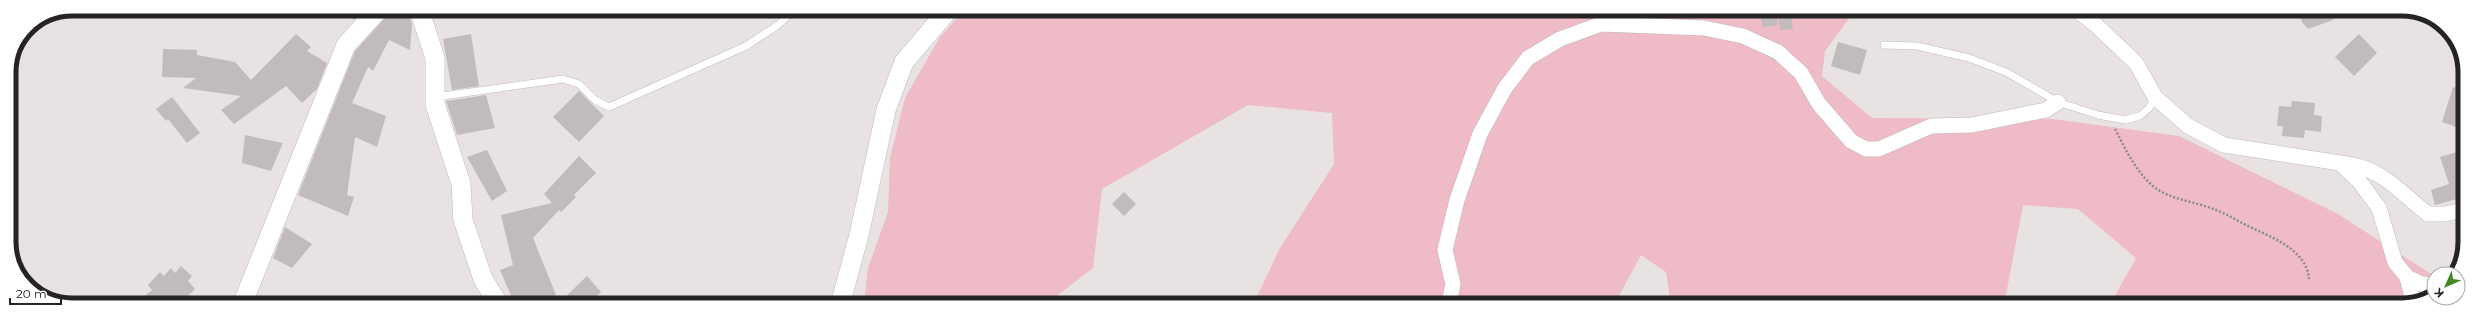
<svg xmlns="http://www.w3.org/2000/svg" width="2474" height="314" font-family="Montserrat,sans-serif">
  <rect width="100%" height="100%" fill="#e8e2e3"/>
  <polygon fill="#eebbc6" points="965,9 1856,9 1825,51 1822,76 1872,118 2052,119 2179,136 2338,214 2434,276 2434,293 2402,305 2110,305 2136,258 2078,209 2023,205 2004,305 1671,305 1666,272 1641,255 1614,305 1253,305 1280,248 1334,164 1332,113 1248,105 1102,189 1093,268 1045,305 864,305 868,268 888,212 890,158 905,98 940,37"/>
  <g fill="#c1bbbc">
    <polygon points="344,9 364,9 354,20"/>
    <polygon points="390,9 409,15 412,24 410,50 389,40 373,71 368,67 352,103 386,116 377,147 355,137 347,195 354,197 348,216 298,195 355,51 387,16"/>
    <polygon points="1760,9 1775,9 1778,25 1763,27"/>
    <polygon points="2297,9 2328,10 2333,20 2308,29 2302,22"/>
    <polygon points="1791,13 1793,29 1780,30 1778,14"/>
    <polygon points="296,34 311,47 307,51 327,63 317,89 302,103 286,86 234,124 221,110 241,96 183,88 196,78 162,77 163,49 197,50 197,55 235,62 251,80"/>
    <polygon points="471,34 479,86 452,90 443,39"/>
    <polygon points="2359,34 2377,53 2354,76 2335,57"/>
    <polygon points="1838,42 1867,50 1860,75 1831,66"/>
    <polygon points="2453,87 2464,90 2464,103 2456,127 2442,122"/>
    <polygon points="579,91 604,116 579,142 553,117"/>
    <polygon points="486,95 495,128 457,135 446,101"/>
    <polygon points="172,97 200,133 187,143 168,119 166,121 156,109"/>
    <polygon points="2292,101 2315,103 2314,115 2322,116 2321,132 2305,130 2304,138 2282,136 2283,126 2277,126 2279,106 2291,107"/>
    <polygon points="245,135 283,143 271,171 242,163"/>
    <polygon points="487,150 507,191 492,201 467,157"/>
    <polygon points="2464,150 2464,197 2435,205 2431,190 2449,184 2440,157"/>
    <polygon points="579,156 596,173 574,195 576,197 561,212 559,210 533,238 556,295 533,305 515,305 500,270 513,265 501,215 552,203 544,194"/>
    <polygon points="1124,192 1136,204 1124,216 1112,204"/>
    <polygon points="285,227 312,244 292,268 273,258"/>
    <polygon points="181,266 192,276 188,281 195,289 187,297 195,305 135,304 152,290 148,285 160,272 164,276 171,268 175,273"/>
    <polygon points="587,276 601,292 587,305 557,305"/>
  </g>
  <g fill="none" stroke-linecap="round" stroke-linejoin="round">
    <defs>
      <g id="service">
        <polyline points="1884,45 1917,46 1969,58 2006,72 2058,102 2098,115 2125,120 2140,116 2149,108 2155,97"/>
        <polyline points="436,97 563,79 579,84 595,100 609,107 746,46 778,25 796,9"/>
      </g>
      <g id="minor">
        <polyline points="2075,9 2096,25 2136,63 2155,97 2188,126 2224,145 2340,163 2359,181 2379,208 2395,262 2407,277 2422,284 2434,285"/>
        <path d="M2340,163C2382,167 2397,190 2428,214H2445L2464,210"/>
        <polyline points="2407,277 2413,301"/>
        <polyline points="1445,305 1450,298 1453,284 1445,250 1457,200 1480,134 1505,88 1528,58 1560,39 1601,24 1704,28 1743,36 1778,52 1801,73 1819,104 1851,141 1866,149 1879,149 1931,126 1972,125 2046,110 2058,102"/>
      </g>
      <g id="tertiary">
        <polyline points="419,9 435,58 435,104 461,184 463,220 483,279 499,305"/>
        <polyline points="242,305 346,45 379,9"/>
        <polyline points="840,305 859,235 886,110 904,62 949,9"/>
      </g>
    </defs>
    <use href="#service" stroke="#c0babb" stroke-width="8"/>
    <use href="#minor" stroke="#c0babb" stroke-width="16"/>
    <use href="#tertiary" stroke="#c0babb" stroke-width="20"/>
    <path stroke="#8d898a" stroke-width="2.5" stroke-dasharray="2 2" stroke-linecap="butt" d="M2115,129C2126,150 2136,172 2154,187C2171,200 2197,202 2216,210C2227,214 2236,220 2246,225C2270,237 2307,249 2309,279"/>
    <use href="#service" stroke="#fff" stroke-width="7"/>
    <use href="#minor" stroke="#fff" stroke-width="15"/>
    <use href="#tertiary" stroke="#fff" stroke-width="19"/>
  </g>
  <path d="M0 0H2474V314H0ZM72 16H2402A56 56 0 0 1 2458 72V242A56 56 0 0 1 2402 298H72A56 56 0 0 1 16 242V72A56 56 0 0 1 72 16Z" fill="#fff" fill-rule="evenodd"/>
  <path fill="none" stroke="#252324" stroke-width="5" d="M72 16H2402A56 56 0 0 1 2458 72V242A56 56 0 0 1 2402 298H72A56 56 0 0 1 16 242V72A56 56 0 0 1 72 16Z"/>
  <g transform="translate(2446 286) rotate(225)"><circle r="19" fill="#ffffff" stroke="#a8a7a7"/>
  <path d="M0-3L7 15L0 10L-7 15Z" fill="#488625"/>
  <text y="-6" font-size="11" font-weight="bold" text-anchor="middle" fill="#252324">K</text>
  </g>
  <path d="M10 298v6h51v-6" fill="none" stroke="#252324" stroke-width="2"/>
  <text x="16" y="298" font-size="12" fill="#252324" stroke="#ffffff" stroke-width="3" paint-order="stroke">20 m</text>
</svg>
